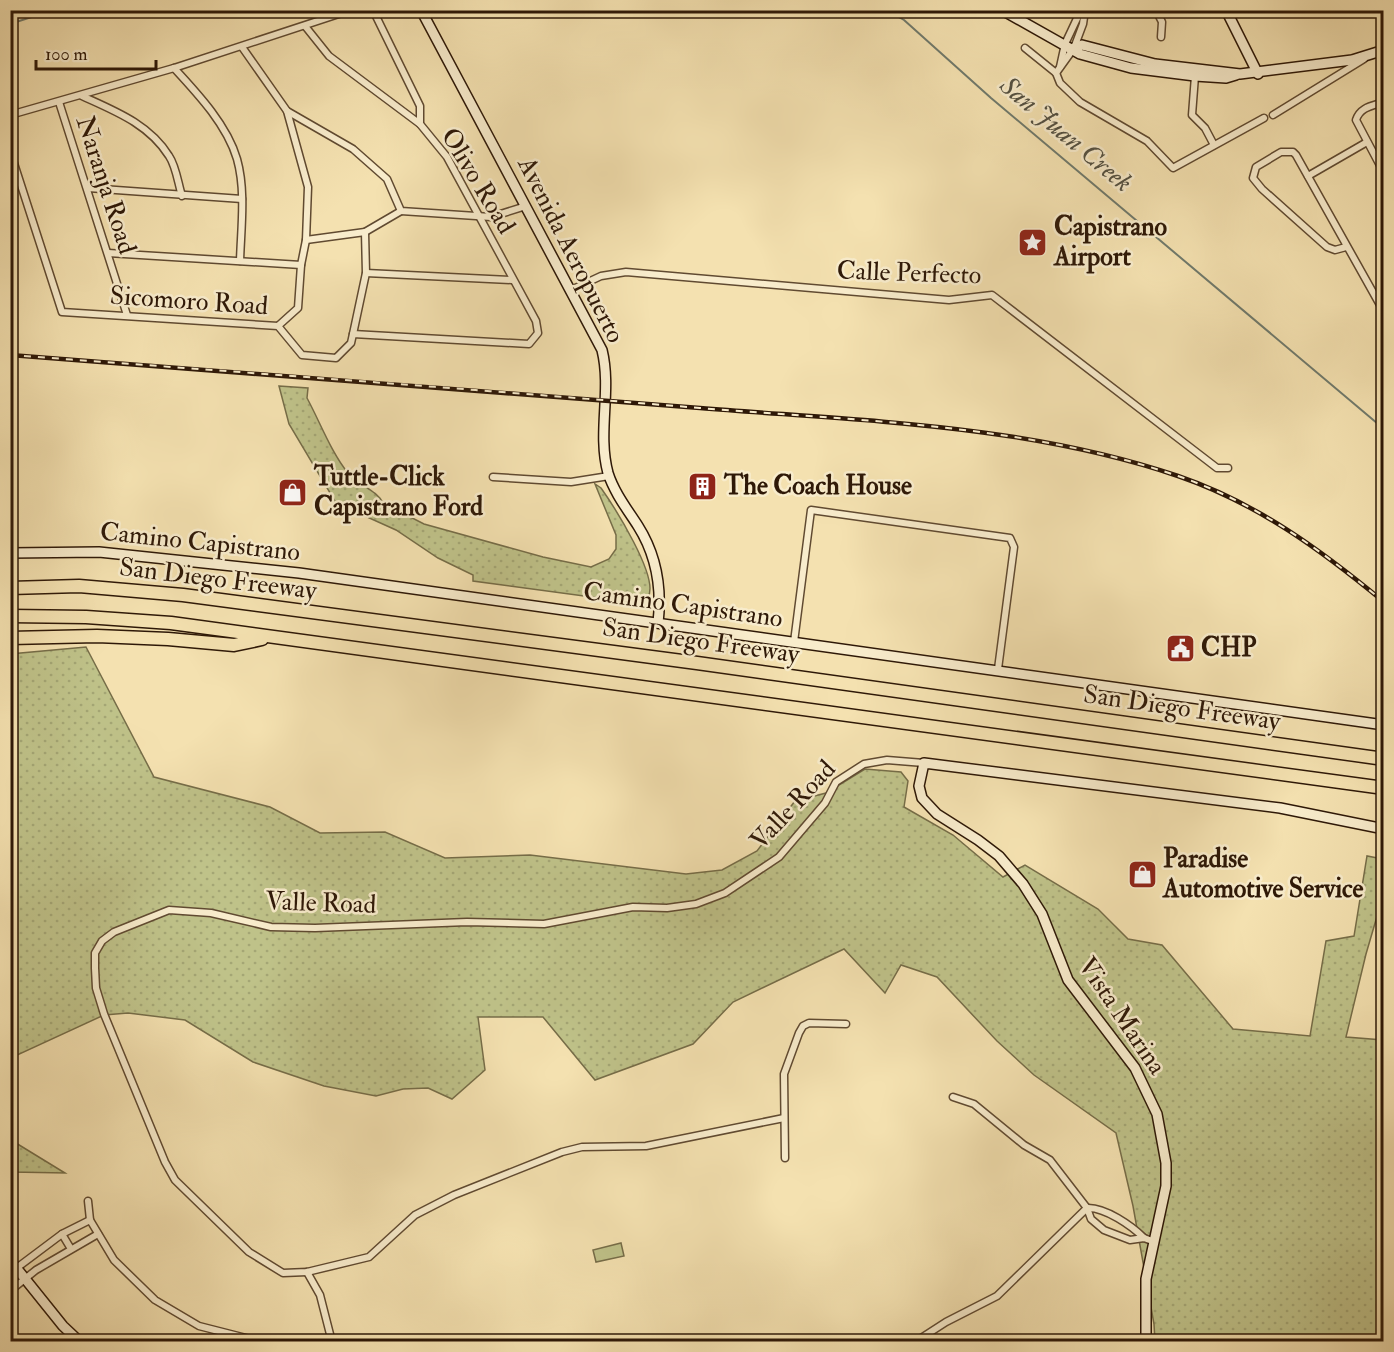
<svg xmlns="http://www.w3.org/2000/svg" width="1394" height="1352" font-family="'IM FELL Double Pica',serif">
  <defs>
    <pattern id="grass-dots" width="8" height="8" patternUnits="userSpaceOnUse" patternTransform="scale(1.5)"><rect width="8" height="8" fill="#bfc289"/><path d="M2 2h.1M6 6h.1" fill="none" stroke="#a4a675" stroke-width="1.8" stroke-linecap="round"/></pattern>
  </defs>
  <rect width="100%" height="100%" fill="#f4e1b0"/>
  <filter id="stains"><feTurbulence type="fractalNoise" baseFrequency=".00333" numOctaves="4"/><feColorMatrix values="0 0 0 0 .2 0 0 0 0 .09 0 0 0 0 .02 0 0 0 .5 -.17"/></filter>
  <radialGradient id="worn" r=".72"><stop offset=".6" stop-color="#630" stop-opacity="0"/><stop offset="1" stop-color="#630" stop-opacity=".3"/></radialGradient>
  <g fill="url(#grass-dots)" stroke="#766d48" stroke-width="1.5">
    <path d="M279,386L308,388L307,398C320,422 331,452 348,473C358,485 377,490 383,503L424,524L543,557L591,567L609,559L616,549V535L595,484L601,488C613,505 660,578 648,597C645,602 640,602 636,603L473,581V575L438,558L396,530L336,503L289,424Z"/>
    <polygon points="86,647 154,777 270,807 320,833 385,832 445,858 530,855 686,874 722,870 757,851 795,801 826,793 865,769 901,772 908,781 904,807 953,835 1003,877 1025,865 1098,909 1128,939 1162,945 1233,1029 1310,1036 1326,941 1354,936 1367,856 1383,859 1383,896 1366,954 1346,1037 1383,1040 1383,1341 1155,1341 1154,1324 1133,1206 1116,1133 1034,1075 997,1041 937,977 901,965 885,993 844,949 733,1002 693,1044 595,1080 543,1017 478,1017 485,1070 452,1099 428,1088 403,1089 376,1096 324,1086 253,1062 185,1020 128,1013 104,1015 13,1057 11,1056 10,654"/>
    <polygon points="11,1140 65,1173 11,1172"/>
  </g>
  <polygon fill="#bfc289" stroke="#766d48" stroke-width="1.5" points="621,1243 624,1256 596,1262 593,1250"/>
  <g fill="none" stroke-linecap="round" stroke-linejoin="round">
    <g stroke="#707a6c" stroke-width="2">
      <polyline points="886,10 904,20 991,98 1384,429"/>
      <polyline points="10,24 53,10"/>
    </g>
    <defs>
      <g id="street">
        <polyline points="1156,10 1162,22 1161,37"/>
        <polyline points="305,26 329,56 420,124"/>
        <polyline points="242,47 287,111 308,187 306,240 301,265 298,308 278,326"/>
        <polyline points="1025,48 1056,73 1060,83 1080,102 1147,141 1173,168 1264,118"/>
        <polyline points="1060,67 1065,44 1081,10"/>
        <path d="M174,68C198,94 227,125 237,159C246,191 241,228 240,261"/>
        <polyline points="1056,73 1074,48 1083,24 1085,10"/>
        <polyline points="1195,76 1192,115 1205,128 1214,145"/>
        <path d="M82,96C115,111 149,124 169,156C176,166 178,183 182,196"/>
        <polyline points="59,102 127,315"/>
        <path d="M1384,102C1372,106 1360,107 1356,120L1384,173"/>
        <polyline points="287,111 353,149 387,179 401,211 491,217 526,206"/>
        <polyline points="10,115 174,68 351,10"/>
        <polyline points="1273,115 1364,59"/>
        <polyline points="10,151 62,312 278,326 302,355 336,358 351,343 353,334 529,344 538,333 536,321 447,157 420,124 420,106 373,10"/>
        <polyline points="1308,176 1367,142"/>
        <polyline points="88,188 242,199"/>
        <polyline points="306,240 365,232 401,211"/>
        <polyline points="1346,247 1335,250 1327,247 1262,189 1253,178 1256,167 1281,152 1293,152 1296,155 1384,312"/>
        <polyline points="108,253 301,265"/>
        <polyline points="366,273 512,280"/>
        <polyline points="571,290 601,276 626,272 949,300 992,295 1217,468 1228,468"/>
        <polyline points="353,334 366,273 365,232"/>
        <polyline points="493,477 571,482 609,476"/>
        <polyline points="794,642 811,510 1010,538 1014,547 998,669"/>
        <polyline points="953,1097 974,1104 1024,1145 1050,1160 1087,1208 1091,1219 1104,1230 1130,1240 1144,1238 1155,1242"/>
        <polyline points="784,1118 646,1146 582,1147 562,1152 454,1195 415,1215 369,1257 307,1272 283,1273 249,1252 175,1180 165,1162 104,1014 96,988 95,968 95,953 102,941 114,932 169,910 211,913 271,927 315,928 467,922 544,924 633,907 667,908 696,904 725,893 779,857 825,803 836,782 864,764 887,760 924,763"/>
        <polyline points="785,1158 784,1074 799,1033 803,1026 809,1023 846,1024"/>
        <polyline points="88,1201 90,1220 114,1260 155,1300 199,1326 250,1339 284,1339"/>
        <path d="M1087,1208C1105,1207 1132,1226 1144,1238"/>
        <polyline points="62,1234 71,1249"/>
        <polyline points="307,1272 320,1295 332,1342"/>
        <polyline points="10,1273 62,1234 90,1220"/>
        <polyline points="10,1291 36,1270 98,1234"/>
        <polyline points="915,1342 946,1322 997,1296 1087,1208"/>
      </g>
      <g id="secondary">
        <path d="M421,10L602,350C612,391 597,432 608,473C614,492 627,509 638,526C657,556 662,588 658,623"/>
        <polyline points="1002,10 1080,54 1131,68 1195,76 1226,78 1236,75"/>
        <polyline points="1226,10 1258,74"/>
        <polyline points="1074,48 1082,45 1155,64 1240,74 1352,60 1384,50"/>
        <polyline points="10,553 99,552 299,573 1384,725"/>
        <polyline points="10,1260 63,1326 80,1342"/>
        <polyline points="1137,1342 1144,1340 1146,1335 1146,1279 1166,1186 1166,1163 1157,1114 1135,1068 1068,980 1042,914 1023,884 999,856 978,840 937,814 922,798 919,786 924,763 1280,808 1384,829"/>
      </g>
      <g id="highway">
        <polyline points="10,588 79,586 183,595 697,663 1384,759"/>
        <polyline points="10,616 86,617 171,623 1384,788"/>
        <polyline points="10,638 97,636 168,639 234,645 262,639"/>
      </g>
    </defs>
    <use href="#street" stroke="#604a31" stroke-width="9"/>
    <use href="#secondary" stroke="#2e1807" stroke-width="12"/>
    <use href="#highway" stroke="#2e1807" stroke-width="15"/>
    <use href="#street" stroke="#f8eccc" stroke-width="6"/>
    <use href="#secondary" stroke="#f8eccc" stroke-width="9"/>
    <use href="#highway" stroke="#f4e1b0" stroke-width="12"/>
    <defs>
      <path id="rail" d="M10,355C240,372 470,389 700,408C860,421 1025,424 1178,476C1257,503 1321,550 1384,602"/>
    </defs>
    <use href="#rail" stroke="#2e1807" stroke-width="4.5"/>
    <use href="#rail" stroke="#f8eccc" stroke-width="2" stroke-dasharray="7" stroke-linecap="butt"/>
  </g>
  <defs>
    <symbol id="sight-square" viewBox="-11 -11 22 22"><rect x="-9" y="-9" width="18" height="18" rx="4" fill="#8f2418" stroke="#f8eccc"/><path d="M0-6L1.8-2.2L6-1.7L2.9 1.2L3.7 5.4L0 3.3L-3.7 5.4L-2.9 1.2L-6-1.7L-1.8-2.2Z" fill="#fff"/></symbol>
    <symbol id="building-square" viewBox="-11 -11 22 22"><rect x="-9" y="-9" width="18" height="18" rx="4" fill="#8f2418" stroke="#f8eccc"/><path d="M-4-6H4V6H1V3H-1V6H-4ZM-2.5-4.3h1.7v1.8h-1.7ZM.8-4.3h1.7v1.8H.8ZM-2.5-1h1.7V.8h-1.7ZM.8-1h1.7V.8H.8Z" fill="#fff"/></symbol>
    <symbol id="shop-square" viewBox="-11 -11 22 22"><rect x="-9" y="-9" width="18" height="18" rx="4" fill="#8f2418" stroke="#f8eccc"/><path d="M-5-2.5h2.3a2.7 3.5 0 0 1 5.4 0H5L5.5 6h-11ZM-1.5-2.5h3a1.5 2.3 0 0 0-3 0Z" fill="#fff"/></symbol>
    <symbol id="civic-square" viewBox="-11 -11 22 22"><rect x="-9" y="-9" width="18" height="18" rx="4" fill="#8f2418" stroke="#f8eccc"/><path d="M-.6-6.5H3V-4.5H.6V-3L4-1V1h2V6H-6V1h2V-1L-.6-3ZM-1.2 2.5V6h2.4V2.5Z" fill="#fff"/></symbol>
  </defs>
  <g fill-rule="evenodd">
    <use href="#sight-square" x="1016" y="226" width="33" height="33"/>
    <use href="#building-square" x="686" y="470" width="33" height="33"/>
    <use href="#shop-square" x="276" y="476" width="33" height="33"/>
    <use href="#civic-square" x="1164" y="632" width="33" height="33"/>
    <use href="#shop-square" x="1126" y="858" width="33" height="33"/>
  </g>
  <g text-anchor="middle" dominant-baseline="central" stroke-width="5" stroke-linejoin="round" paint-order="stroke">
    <g font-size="26" fill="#2e1807" stroke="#f8eccc">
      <text transform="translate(478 181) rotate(59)">Olivo Road</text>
      <text transform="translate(106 185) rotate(72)">Naranja Road</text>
      <text transform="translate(571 250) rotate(63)">Avenida Aeropuerto</text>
      <text transform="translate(909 273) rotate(2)">Calle Perfecto</text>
      <text transform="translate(189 301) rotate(4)">Sicomoro Road</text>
      <text transform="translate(200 542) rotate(6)">Camino Capistrano</text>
      <text transform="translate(218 579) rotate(7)">San Diego Freeway</text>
      <text transform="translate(683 605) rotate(8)">Camino Capistrano</text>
      <text transform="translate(701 641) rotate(8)">San Diego Freeway</text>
      <text transform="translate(1182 708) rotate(8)">San Diego Freeway</text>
      <text transform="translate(793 805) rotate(-47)">Valle Road</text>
      <text transform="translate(321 903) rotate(2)">Valle Road</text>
      <text transform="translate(1122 1016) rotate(56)">Vista Marina</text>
    </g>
    <g font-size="26" font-weight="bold" fill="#2e1807" stroke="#f8eccc" text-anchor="start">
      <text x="1054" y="227">Capistrano<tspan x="1054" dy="30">Airport</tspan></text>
      <text x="314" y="477">Tuttle-Click<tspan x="314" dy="30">Capistrano Ford</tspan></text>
      <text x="724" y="486">The Coach House</text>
      <text x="1201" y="648">CHP</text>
      <text x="1163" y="859">Paradise<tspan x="1163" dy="30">Automotive Service</tspan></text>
    </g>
    <g font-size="27" font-style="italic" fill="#545142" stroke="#f8eccc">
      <text transform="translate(1066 134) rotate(40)">San Juan Creek</text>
    </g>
  </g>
  <rect width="1394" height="1352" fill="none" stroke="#f4e1b0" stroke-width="36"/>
  <rect x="12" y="12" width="1370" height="1328" fill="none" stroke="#2e1807" stroke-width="3"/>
  <rect x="18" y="18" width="1358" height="1316" fill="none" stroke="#2e1807" stroke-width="1.5"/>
  <path d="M36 60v9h120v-9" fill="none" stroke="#2e1807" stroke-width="3"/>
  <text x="45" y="60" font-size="18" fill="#2e1807" stroke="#f8eccc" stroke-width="4.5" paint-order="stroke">100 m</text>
  <rect width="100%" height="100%" filter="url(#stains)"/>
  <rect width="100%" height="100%" fill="url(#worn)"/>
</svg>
